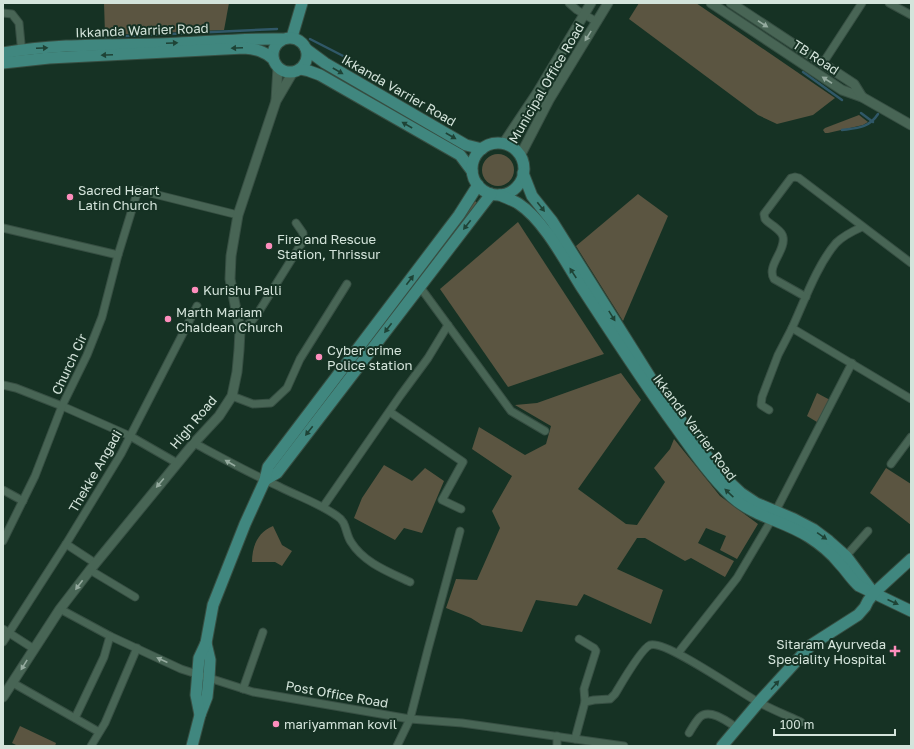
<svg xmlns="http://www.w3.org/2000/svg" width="914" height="749" font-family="'Golos Text',sans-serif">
  <rect width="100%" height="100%" fill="#163224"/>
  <g fill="#5b5541">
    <polygon points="104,3 229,3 224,30 105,35"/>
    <polygon points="639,3 696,3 835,98 813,115 777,124 758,115 629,19"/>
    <polygon points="859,115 868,122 863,125 828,133 825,133 823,130 825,128"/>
    <circle cx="498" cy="170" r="16"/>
    <polygon points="638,194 668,216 623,321 576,246"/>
    <polygon points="475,201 477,203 272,472 270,470"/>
    <polygon points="518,222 604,354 508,387 440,289"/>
    <polygon points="621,373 641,400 578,489 626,524 637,525 665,482 654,468 670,449 674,439 720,496 758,524 737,559 720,550 726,536 706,528 698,543 734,561 725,577 691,558 685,561 645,538 637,538 617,569 663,590 651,624 584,594 577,606 536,600 522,632 482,625 471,618 446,608 456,579 477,580 500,528 492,511 512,476 472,449 479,427 525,455 546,444 551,426 515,405 537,403"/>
    <polygon points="817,393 830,400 817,422 807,416"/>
    <polygon points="384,465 412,481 425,468 444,481 422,533 404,528 395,540 354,518 362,498"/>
    <polygon points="886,468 911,484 911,525 870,493"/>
    <path d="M273,526L282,545L292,551L282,566L275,562H252C252,546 258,532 273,526Z"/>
    <polygon points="20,726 56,743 55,746 18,746 12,743"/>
  </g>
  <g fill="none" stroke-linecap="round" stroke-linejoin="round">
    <g stroke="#305868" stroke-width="2.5">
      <polyline points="105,37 277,29"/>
      <polyline points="310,39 353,61"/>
      <polyline points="803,72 842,100"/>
      <polyline points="861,113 873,122"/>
      <path d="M842,130C857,128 869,128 878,114"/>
    </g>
    <defs>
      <g id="minor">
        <polyline points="569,3 577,10 597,22"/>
        <polyline points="889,3 911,15"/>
        <polyline points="3,13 12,14 19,23 22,54"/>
        <polyline points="823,63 862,3"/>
        <path d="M862,227C853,231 843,236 836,243C817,265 804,302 792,328L911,399"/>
        <polyline points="3,228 118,255"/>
        <polyline points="420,287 511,411 545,431"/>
        <path d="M806,297L774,279C766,266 786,251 783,237C782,230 769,224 765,219L764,214L791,178L795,177L799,178L911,263"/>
        <polyline points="240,330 251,322 258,313 303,241 303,233 296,223"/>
        <polyline points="3,385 16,388 62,406 130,436 177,463"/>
        <polyline points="232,396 253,404 271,403 287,388 300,359 347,284"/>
        <polyline points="769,410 761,405 762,397 778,355 792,328"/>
        <polyline points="390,412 463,462 442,500 461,509"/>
        <path d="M194,443C222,458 249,473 278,486C297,496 319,503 337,516C347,522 345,533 351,542C364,563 389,572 410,582"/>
        <polyline points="891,464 911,437"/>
        <polyline points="3,490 23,501"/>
        <polyline points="323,507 400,396 428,358 448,325"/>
        <polyline points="3,541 35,476 62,406 87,355 102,317 118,255 138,190 238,215"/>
        <polyline points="66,544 95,563"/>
        <polyline points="846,556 868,531"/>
        <polyline points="90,570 135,597"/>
        <polyline points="60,609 110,636 181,669 253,692 410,719 462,723 624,746"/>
        <polyline points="3,629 34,649"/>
        <polyline points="579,639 594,648 596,651 584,689 585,702"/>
        <polyline points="3,642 66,544 121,454 197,306"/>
        <polyline points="678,653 737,578 769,524 852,363"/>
        <polyline points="13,683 99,732"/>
        <polyline points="243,689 263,632"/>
        <polyline points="75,718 104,657 110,636"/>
        <path d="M689,733C692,728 696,721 700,717C710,708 728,722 737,728"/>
        <path d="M575,739L585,702L594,700L610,699L615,694C621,684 641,649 650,645C665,639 742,694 760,703C773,710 788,716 801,722"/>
        <polyline points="91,746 105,723 137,648"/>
        <polyline points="397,746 410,719 428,649 460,531"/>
        <polyline points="557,746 557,736"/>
      </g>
      <g id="secondary">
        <polyline points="711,3 842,90 862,97 911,125"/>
        <polyline points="731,3 854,84 862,97"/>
        <polyline points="276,100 278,67"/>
        <polyline points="503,144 537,93 591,3"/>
        <polyline points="520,156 549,100 608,3"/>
        <polyline points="3,697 60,609 90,570 194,443 219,416 232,396 237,372 239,350 240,330 230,279 231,256 238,215 276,101 293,72"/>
      </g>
      <g id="primary">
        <polyline points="292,37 302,3"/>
        <circle cx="290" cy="55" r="17"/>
        <polyline points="306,49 325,63 466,145 482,149"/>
        <path d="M3,53C53,44 105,45 155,44C197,43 240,38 282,39"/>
        <path d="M3,63L49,58L244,48C256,49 264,51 273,59"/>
        <polyline points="300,69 309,71 320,75 460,155 472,171"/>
        <circle cx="498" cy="169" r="26"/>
        <polyline points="523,173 532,196 552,221 650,377 703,451 725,478 741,493 756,503 794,519 813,529 829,541 846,556 872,591"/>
        <path d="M500,195C506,198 513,200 519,204C545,221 567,265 584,291C614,337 643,382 675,426C693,451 710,476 732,497C754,517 785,521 809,537C820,544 831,553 839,563C846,570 851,579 859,586L911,611"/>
        <polyline points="265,480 277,473 491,194"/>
        <polyline points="200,715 207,697 209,678 210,660 206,643"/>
        <polyline points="192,746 200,715 196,695 199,658 206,643 213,605 245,524 265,480 268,467 459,215 478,185"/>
        <polyline points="722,746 759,702 811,645 858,615 865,607 868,601 874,593 911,559"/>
      </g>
    </defs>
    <use href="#minor" stroke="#374f43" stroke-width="9"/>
    <use href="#secondary" stroke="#374f43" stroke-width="11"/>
    <use href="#primary" stroke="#374f43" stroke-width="13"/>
    <use href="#minor" stroke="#486555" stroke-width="7"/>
    <use href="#secondary" stroke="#486555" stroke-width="9"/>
    <use href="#primary" stroke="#40877f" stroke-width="11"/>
  </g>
  <defs><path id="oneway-solid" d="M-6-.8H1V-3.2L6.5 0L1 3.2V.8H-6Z"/></defs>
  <g fill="#95ab9f">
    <use href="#oneway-solid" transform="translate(763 24) rotate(33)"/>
    <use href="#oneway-solid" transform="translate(588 36) rotate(122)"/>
    <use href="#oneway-solid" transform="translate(827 80) rotate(-147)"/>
    <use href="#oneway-solid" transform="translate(230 463) rotate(-150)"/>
    <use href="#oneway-solid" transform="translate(160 483) rotate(130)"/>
    <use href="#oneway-solid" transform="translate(79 585) rotate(127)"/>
    <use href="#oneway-solid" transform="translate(162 660) rotate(-155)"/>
    <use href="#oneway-solid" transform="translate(24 665) rotate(122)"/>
  </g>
  <g fill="#1e4336">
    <use href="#oneway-solid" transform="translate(172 43) rotate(-3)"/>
    <use href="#oneway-solid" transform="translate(42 48) rotate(-3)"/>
    <use href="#oneway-solid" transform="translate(237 48) rotate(177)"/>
    <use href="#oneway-solid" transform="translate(107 55) rotate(177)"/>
    <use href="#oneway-solid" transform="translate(338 71) rotate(30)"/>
    <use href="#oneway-solid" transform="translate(407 125) rotate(-150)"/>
    <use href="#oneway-solid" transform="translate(451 136) rotate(30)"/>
    <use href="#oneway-solid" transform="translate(541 207) rotate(52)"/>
    <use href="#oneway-solid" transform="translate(467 225) rotate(128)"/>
    <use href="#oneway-solid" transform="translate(573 273) rotate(-123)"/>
    <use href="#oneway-solid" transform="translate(410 280) rotate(-53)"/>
    <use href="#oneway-solid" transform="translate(612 316) rotate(58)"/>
    <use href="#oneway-solid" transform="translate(388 328) rotate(127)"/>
    <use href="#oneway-solid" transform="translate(309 431) rotate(128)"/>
    <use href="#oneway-solid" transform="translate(729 493) rotate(-137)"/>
    <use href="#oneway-solid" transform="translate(822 536) rotate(35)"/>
    <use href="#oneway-solid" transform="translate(893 602) rotate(24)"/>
    <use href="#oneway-solid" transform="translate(775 685) rotate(-48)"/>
  </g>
  <g fill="#fe8ebd" stroke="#163224" stroke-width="1.5">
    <circle cx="70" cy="197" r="4"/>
    <circle cx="269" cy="246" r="4"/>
    <circle cx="195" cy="290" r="4"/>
    <circle cx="168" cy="319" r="4"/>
    <circle cx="319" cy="357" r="4"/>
    <path d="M893 645h4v4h4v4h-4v4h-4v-4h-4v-4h4z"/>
    <circle cx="276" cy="724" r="4"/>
  </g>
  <g text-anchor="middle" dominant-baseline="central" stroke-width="4" stroke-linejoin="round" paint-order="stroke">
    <g font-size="13" fill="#d4e4db" stroke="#163224">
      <text transform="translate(142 30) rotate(-2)">Ikkanda Warrier Road</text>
      <text transform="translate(816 57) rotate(33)">TB Road</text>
      <text transform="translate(546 83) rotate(-60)">Municipal Office Road</text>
      <text transform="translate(399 90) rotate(30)">Ikkanda Varrier Road</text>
      <text transform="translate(69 364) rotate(-65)">Church Cir</text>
      <text transform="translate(193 422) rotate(-50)">High Road</text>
      <text transform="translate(695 427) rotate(53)">Ikkanda Varrier Road</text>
      <text transform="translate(95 471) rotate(-60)">Thekke Angadi</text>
      <text transform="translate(337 694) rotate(10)">Post Office Road</text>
    </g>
    <g font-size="13" fill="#d4e4db" stroke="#163224" text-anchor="start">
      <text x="78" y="190">Sacred Heart<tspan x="78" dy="15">Latin Church</tspan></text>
      <text x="277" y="239">Fire and Rescue<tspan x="277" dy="15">Station, Thrissur</tspan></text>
      <text x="203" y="290">Kurishu Palli</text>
      <text x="176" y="312">Marth Mariam<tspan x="176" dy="15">Chaldean Church</tspan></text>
      <text x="327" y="350">Cyber crime<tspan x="327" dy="15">Police station</tspan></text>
      <text x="886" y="644" text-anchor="end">Sitaram Ayurveda<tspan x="886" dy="15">Speciality Hospital</tspan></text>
      <text x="284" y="724">mariyamman kovil</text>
    </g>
  </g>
  <rect width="914" height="749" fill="none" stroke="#d4e4db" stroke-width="8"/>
  <path d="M774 729v6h121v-6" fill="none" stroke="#d4e4db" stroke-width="2"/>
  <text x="780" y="729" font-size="12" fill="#d4e4db" stroke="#163224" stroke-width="3" paint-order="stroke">100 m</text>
</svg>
